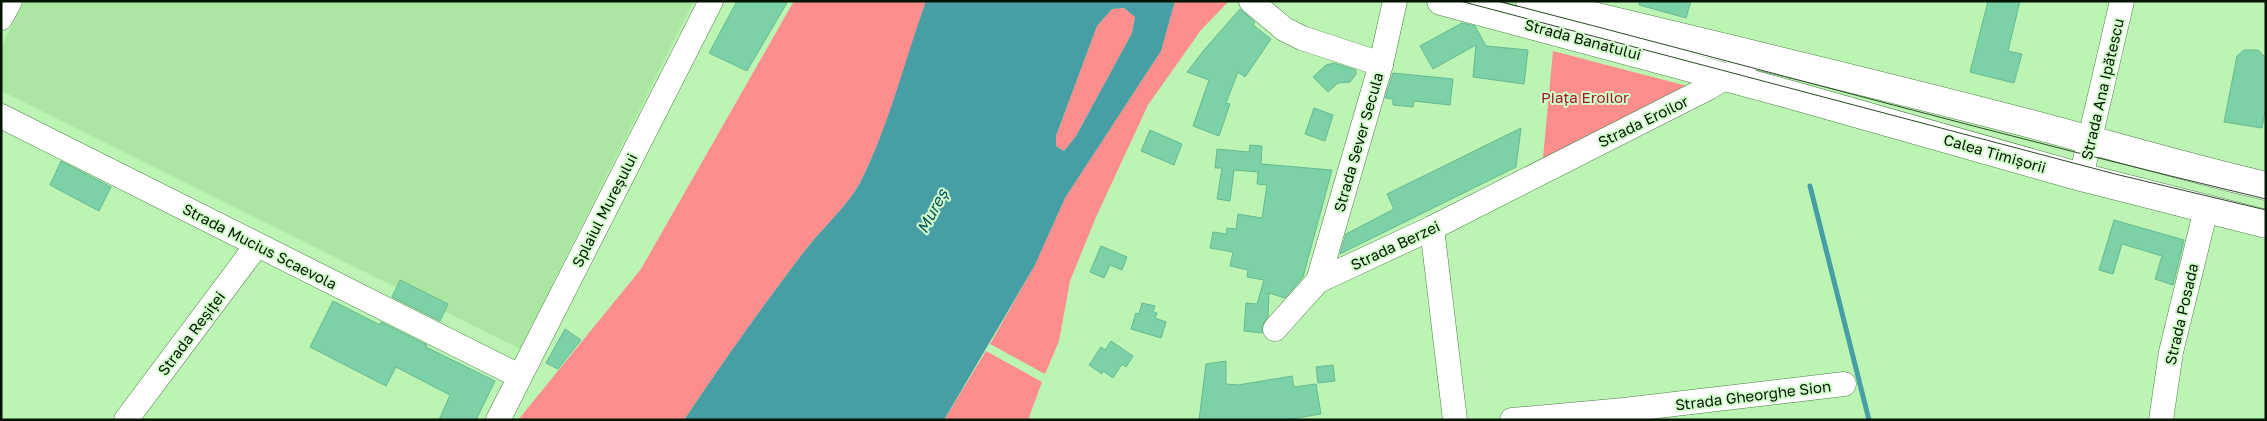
<svg xmlns="http://www.w3.org/2000/svg" width="2267" height="421" font-family="'Golos Text',sans-serif">
  <rect width="100%" height="100%" fill="#bcf4b4"/>
  <polygon fill="#abe6a2" points="24,1 694,1 520,349 1,91 1,47"/>
  <g fill="#fd8e8d">
    <path d="M794,1H926C906,60 888,128 860,183C845,209 821,229 803,253C761,308 722,363 684,420H518L641,269Z"/>
    <polygon points="1175,1 1229,1 1201,30 1148,105 1096,217 1070,281 1059,341 1045,374 990,344 1035,265 1065,198 1161,51"/>
    <polygon points="1124,8 1135,17 1132,33 1076,136 1064,151 1056,146 1056,136 1097,26 1112,9"/>
    <polygon points="1553,51 1687,86 1543,158"/>
    <polygon points="986,351 1042,382 1028,420 944,420"/>
  </g>
  <path fill="#479ea4" fill-rule="evenodd" d="M926,1H1175L1161,51L1065,198L1035,265L944,420H684C722,363 761,308 803,253C821,229 845,209 860,183C888,128 905,60 926,1ZM1124,8L1135,17L1132,33L1076,136L1064,151L1056,146V136L1097,26L1112,9Z"/>
  <g fill="none" stroke-linecap="round" stroke-linejoin="round">
    <polyline stroke="#479ea4" stroke-width="5" points="1810,186 1869,420"/>
  </g>
  <g fill="#7cd1a7" stroke="#66ba92">
    <polygon points="737,1 788,1 747,71 709,53"/>
    <polygon points="1640,1 1691,1 1686,18 1639,5"/>
    <polygon points="1988,1 2020,1 2008,51 2022,54 2014,83 1970,72"/>
    <polygon points="1240,9 1255,22 1253,25 1271,39 1245,77 1238,72 1226,103 1230,104 1219,136 1193,126 1209,80 1187,72 1204,50"/>
    <polygon points="1462,23 1475,26 1486,46 1528,50 1524,84 1473,77 1476,45 1433,69 1420,46"/>
    <polygon points="2244,50 2258,50 2266,58 2266,107 2262,128 2224,122 2237,56"/>
    <polygon points="1334,63 1356,70 1356,74 1350,82 1338,83 1328,92 1313,77 1326,65"/>
    <polygon points="1393,73 1453,79 1450,105 1414,101 1413,107 1393,105 1393,99 1385,98"/>
    <polygon points="1314,108 1333,115 1325,141 1305,134"/>
    <polygon points="1521,128 1516,167 1340,254 1346,234 1394,209 1387,194"/>
    <polygon points="1150,130 1182,144 1174,165 1141,151"/>
    <polygon points="1250,145 1262,146 1261,164 1332,170 1303,277 1285,298 1269,293 1268,317 1262,326 1262,333 1244,331 1246,303 1257,304 1264,280 1247,277 1248,270 1230,266 1233,252 1210,248 1213,232 1226,234 1227,228 1236,229 1238,214 1262,218 1267,185 1257,184 1258,172 1234,170 1230,201 1217,199 1222,168 1215,168 1217,149 1249,152"/>
    <polygon points="61,161 111,187 99,211 50,185"/>
    <polygon points="2114,220 2184,240 2173,285 2155,279 2162,256 2122,244 2113,274 2099,270"/>
    <polygon points="1101,246 1127,257 1122,270 1110,265 1104,278 1090,272"/>
    <polygon points="400,280 448,304 440,321 392,297"/>
    <polygon points="333,301 380,325 381,322 427,345 426,347 495,381 476,420 439,420 450,395 396,367 386,386 310,347"/>
    <polygon points="1142,303 1155,306 1153,312 1157,313 1155,318 1166,322 1161,338 1131,329 1136,313 1139,314"/>
    <polygon points="565,329 581,340 558,369 546,363"/>
    <polygon points="1111,341 1133,356 1126,367 1122,364 1113,378 1103,371 1102,374 1089,365 1101,347 1105,350"/>
    <polygon points="1226,361 1226,384 1238,385 1292,376 1294,387 1316,384 1321,414 1285,420 1199,420 1206,364"/>
    <polygon points="1333,365 1335,381 1318,383 1316,367"/>
  </g>
  <g fill="none" stroke-linecap="round" stroke-linejoin="round">
    <defs>
      <g id="minor">
        <polyline points="1251,1 1284,29 1302,38 1381,64"/>
        <polyline points="1,18 10,1"/>
        <polyline points="1,116 519,376"/>
        <polyline points="2081,177 2122,1"/>
        <polyline points="1432,228 1455,420"/>
        <polyline points="1318,281 1381,64 1395,1"/>
        <polyline points="1275,329 1318,281 1432,228 1710,87 1745,65 1751,54"/>
        <polyline points="126,420 257,245"/>
        <polyline points="498,420 711,1"/>
        <polyline points="1512,420 1624,410 1844,384"/>
        <polyline points="2161,420 2171,352 2206,209"/>
      </g>
      <g id="major">
        <polyline points="1441,1 1788,94 2081,177 2266,224"/>
        <path d="M1530,1C1690,39 1849,77 2008,118C2094,140 2179,166 2266,186"/>
      </g>
    </defs>
    <use href="#minor" stroke="#4c7f45" stroke-width="25"/>
    <use href="#major" stroke="#4c7f45" stroke-width="29"/>
    <use href="#minor" stroke="#fff" stroke-width="24"/>
    <use href="#major" stroke="#fff" stroke-width="28"/>
    <g stroke="#2e492a" stroke-width="1">
      <polyline points="1460,1 2115,174 2266,210"/>
      <path d="M1498,1C1754,67 2008,138 2266,199"/>
    </g>
  </g>
  <g text-anchor="middle" dominant-baseline="central" stroke-width="4" stroke-linejoin="round" paint-order="stroke">
    <g font-size="15" fill="#031501" stroke="#d2fecb">
      <text transform="translate(1583 39) rotate(15)">Strada Banatului</text>
      <text transform="translate(2102 89) rotate(-77)">Strada Ana Ipătescu</text>
      <text transform="translate(1643 121) rotate(-26)">Strada Eroilor</text>
      <text transform="translate(1358 142) rotate(-74)">Strada Sever Secula</text>
      <text transform="translate(1995 153) rotate(16)">Calea Timișorii</text>
      <text transform="translate(604 210) rotate(-63)">Splaiul Mureșului</text>
      <text transform="translate(1395 245) rotate(-25)">Strada Berzei</text>
      <text transform="translate(260 246) rotate(27)">Strada Mucius Scaevola</text>
      <text transform="translate(2181 314) rotate(-77)">Strada Posada</text>
      <text transform="translate(191 333) rotate(-53)">Strada Reșiței</text>
      <text transform="translate(1753 395) rotate(-7)">Strada Gheorghe Sion</text>
    </g>
    <g font-size="15" fill="#a01629" stroke="#d2fecb">
      <text x="1585" y="97">Piața Eroilor</text>
    </g>
    <g font-size="16" font-style="italic" fill="#005257" stroke="#d2fecb">
      <text transform="translate(932 211) rotate(-62)">Mureș</text>
    </g>
  </g>
  <rect width="2267" height="421" fill="none" stroke="#031501" stroke-width="5"/>
</svg>
